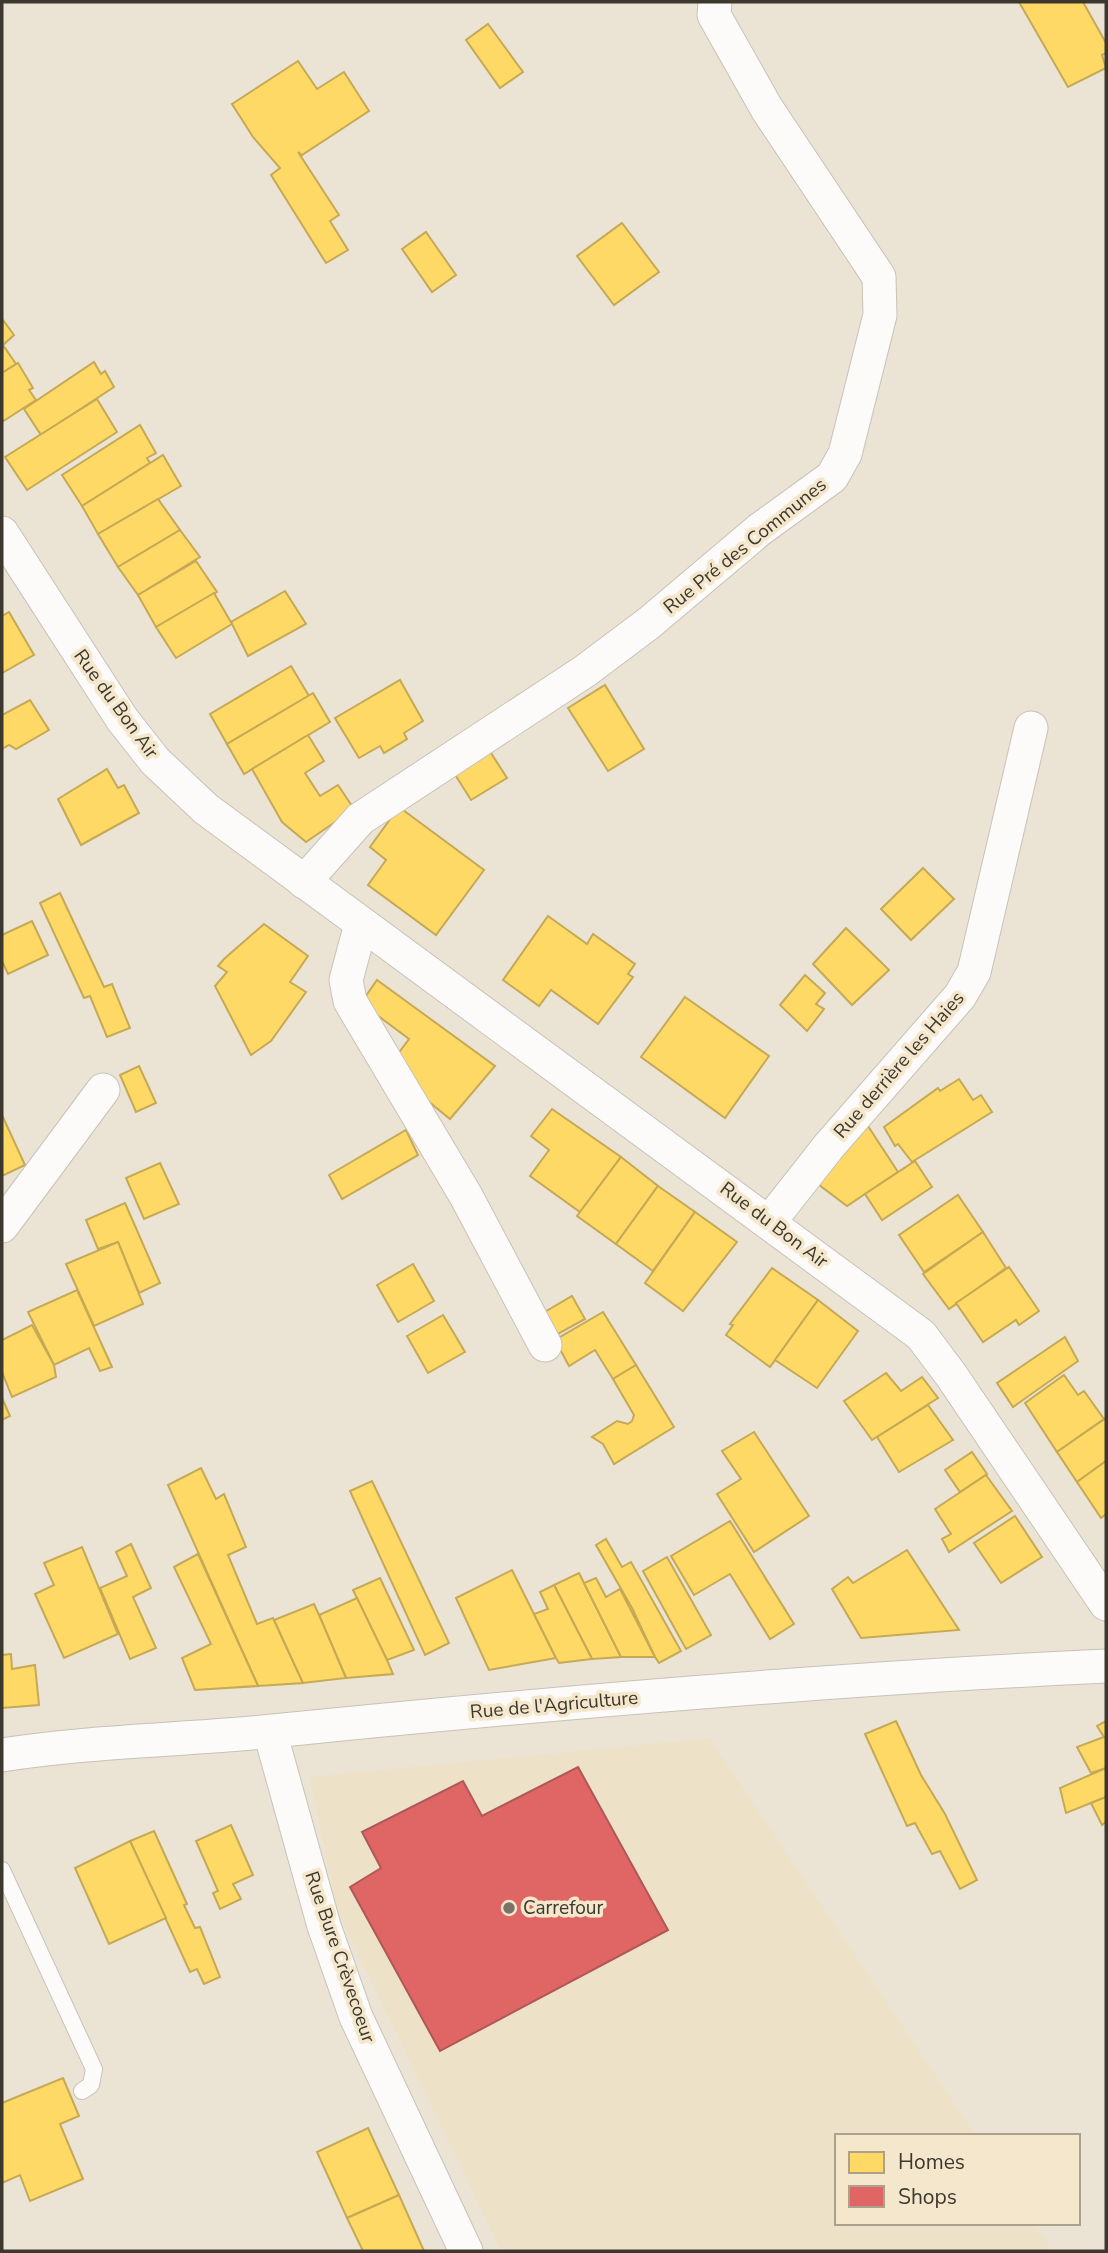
<svg xmlns="http://www.w3.org/2000/svg" width="1108" height="2253" font-family="'Nunito Sans',sans-serif">
  <rect width="100%" height="100%" fill="#ebe4d5"/>
  <polygon fill="#ede1c7" points="710,1738 976,2136 837,2136 837,2223 1034,2223 1053,2251 501,2251 336,1908 310,1777"/>
  <g fill="#ffd966" stroke="#c5a955" stroke-width="2">
    <polygon points="1019,2 1083,2 1106,43 1106,53 1102,55 1106,68 1068,87"/>
    <polygon points="488,24 523,72 500,88 466,40"/>
    <polygon points="298,61 317,89 344,72 369,111 302,155 298,152 339,215 330,221 348,250 326,263 271,175 280,168 253,137 232,104"/>
    <polygon points="622,223 659,272 614,305 577,256"/>
    <polygon points="426,232 456,275 432,292 402,249"/>
    <polygon points="3,320 14,335 3,345 16,364 2,373"/>
    <polygon points="94,362 101,374 105,371 114,387 41,435 24,409"/>
    <polygon points="18,363 33,388 29,390 36,400 2,422 2,373"/>
    <polygon points="97,399 117,432 27,490 5,457"/>
    <polygon points="140,425 156,453 147,458 150,463 82,506 62,475"/>
    <polygon points="163,455 181,486 98,534 82,506"/>
    <polygon points="158,499 180,530 118,567 98,534"/>
    <polygon points="180,530 200,557 138,595 118,567"/>
    <polygon points="196,561 217,592 156,627 138,595"/>
    <polygon points="285,591 306,624 248,656 231,622"/>
    <polygon points="214,593 232,624 176,658 156,627"/>
    <polygon points="9,612 34,655 2,673 2,616"/>
    <polygon points="291,666 309,696 227,744 210,714"/>
    <polygon points="400,680 423,721 404,733 407,739 384,753 380,746 359,758 335,718"/>
    <polygon points="605,685 644,749 608,771 568,708"/>
    <polygon points="313,693 330,722 244,774 227,744"/>
    <polygon points="30,700 49,730 16,749 9,745 2,749 2,715"/>
    <polygon points="308,735 324,761 305,773 320,796 338,785 354,809 306,842 282,822 252,769"/>
    <polygon points="484,742 507,778 471,800 449,765"/>
    <polygon points="107,769 118,788 124,785 139,813 81,845 58,799"/>
    <polygon points="399,807 484,870 436,935 368,885 386,860 370,847"/>
    <polygon points="923,868 954,899 911,940 881,909"/>
    <polygon points="60,893 104,987 112,984 130,1028 107,1037 90,996 84,998 40,903"/>
    <polygon points="548,916 587,944 593,934 635,964 628,974 633,977 598,1024 551,990 539,1006 503,980"/>
    <polygon points="32,921 48,955 8,974 2,961 2,935"/>
    <polygon points="264,924 308,956 290,982 306,992 271,1041 251,1055 215,986 227,972 218,966 224,959"/>
    <polygon points="846,928 889,970 852,1005 813,964"/>
    <polygon points="805,975 825,993 816,1004 824,1009 807,1031 780,1005"/>
    <polygon points="377,980 495,1066 450,1119 411,1087 392,1062 409,1039 361,1003"/>
    <polygon points="685,997 769,1056 725,1118 641,1057"/>
    <polygon points="139,1066 156,1103 136,1112 120,1075"/>
    <polygon points="959,1079 973,1100 981,1095 992,1112 912,1162 898,1144 895,1146 884,1127 938,1088 940,1091"/>
    <polygon points="552,1109 621,1157 580,1212 530,1176 549,1150 531,1136"/>
    <polygon points="2,1115 25,1165 2,1176"/>
    <polygon points="864,1120 898,1172 847,1206 810,1178"/>
    <polygon points="406,1130 418,1155 342,1199 329,1175"/>
    <polygon points="621,1157 658,1186 616,1244 577,1216"/>
    <polygon points="915,1161 932,1187 882,1220 865,1194"/>
    <polygon points="160,1163 179,1204 144,1219 126,1178"/>
    <polygon points="658,1186 695,1212 653,1271 616,1244"/>
    <polygon points="958,1195 983,1232 924,1272 899,1235"/>
    <polygon points="125,1203 160,1283 139,1293 118,1242 98,1249 86,1220"/>
    <polygon points="695,1212 737,1242 683,1311 645,1283"/>
    <polygon points="983,1232 1006,1268 949,1309 923,1274"/>
    <polygon points="118,1242 143,1304 94,1326 66,1264"/>
    <polygon points="413,1264 434,1301 398,1322 377,1285"/>
    <polygon points="1009,1267 1039,1311 1019,1325 1016,1320 983,1342 956,1303"/>
    <polygon points="772,1268 818,1300 770,1367 726,1335 733,1325 730,1324"/>
    <polygon points="77,1290 112,1367 100,1371 89,1348 54,1365 28,1312"/>
    <polygon points="572,1296 585,1319 556,1335 543,1313"/>
    <polygon points="818,1300 858,1331 817,1388 775,1360"/>
    <polygon points="603,1312 636,1365 613,1379 595,1350 569,1366 555,1340"/>
    <polygon points="443,1315 465,1352 428,1373 407,1336"/>
    <polygon points="32,1325 54,1365 56,1377 12,1397 2,1372 2,1340"/>
    <polygon points="1065,1337 1078,1361 1013,1407 997,1383"/>
    <polygon points="636,1365 674,1427 614,1464 603,1444 592,1437 617,1421 628,1424 632,1421 634,1415 613,1379"/>
    <polygon points="886,1373 901,1391 922,1377 938,1398 872,1440 844,1401"/>
    <polygon points="1064,1375 1078,1395 1084,1391 1104,1419 1057,1452 1025,1403"/>
    <polygon points="2,1398 10,1416 2,1420"/>
    <polygon points="928,1405 953,1440 899,1472 877,1437"/>
    <polygon points="1106,1418 1106,1461 1077,1482 1057,1452"/>
    <polygon points="754,1432 809,1516 754,1552 717,1494 741,1479 722,1451"/>
    <polygon points="972,1452 987,1474 960,1492 945,1470"/>
    <polygon points="1106,1461 1106,1514 1101,1518 1077,1482"/>
    <polygon points="201,1468 216,1499 224,1494 246,1547 228,1555 257,1624 273,1618 303,1683 258,1686 168,1485"/>
    <polygon points="986,1475 1012,1511 949,1552 942,1539 951,1534 935,1509"/>
    <polygon points="372,1481 449,1643 425,1655 350,1491"/>
    <polygon points="1015,1516 1042,1557 1001,1583 974,1543"/>
    <polygon points="730,1521 794,1624 770,1639 730,1574 694,1595 671,1556"/>
    <polygon points="606,1539 622,1567 631,1562 681,1651 659,1663 655,1657 632,1608 596,1545"/>
    <polygon points="131,1544 151,1588 133,1597 156,1648 130,1659 100,1588 127,1576 116,1552"/>
    <polygon points="82,1547 118,1634 64,1658 35,1594 54,1585 44,1563"/>
    <polygon points="907,1550 959,1630 861,1638 832,1589 848,1577 853,1583"/>
    <polygon points="198,1554 258,1686 195,1690 182,1658 211,1644 174,1567"/>
    <polygon points="667,1557 711,1635 686,1649 643,1571"/>
    <polygon points="512,1570 556,1658 489,1670 456,1598"/>
    <polygon points="579,1573 621,1657 592,1659 554,1585"/>
    <polygon points="380,1578 414,1650 387,1660 353,1590"/>
    <polygon points="596,1578 606,1597 620,1589 655,1657 621,1657 584,1583"/>
    <polygon points="554,1585 592,1659 559,1663 556,1658 534,1614 548,1609 540,1592"/>
    <polygon points="357,1598 387,1660 393,1674 346,1678 319,1615"/>
    <polygon points="314,1604 319,1615 346,1678 303,1683 274,1620"/>
    <polygon points="11,1654 12,1669 35,1665 39,1705 2,1708 2,1655"/>
    <polygon points="896,1721 921,1775 945,1814 977,1880 960,1889 940,1851 932,1854 915,1823 907,1826 865,1734"/>
    <polygon points="1106,1721 1106,1768 1091,1773 1077,1747 1104,1737 1097,1726"/>
    <polygon points="1106,1768 1106,1797 1066,1813 1060,1788"/>
    <polygon points="1106,1797 1106,1822 1102,1825 1091,1803"/>
    <polygon points="231,1825 253,1875 233,1884 241,1899 220,1909 213,1893 218,1891 196,1841"/>
    <polygon points="154,1831 187,1904 184,1905 195,1928 200,1927 220,1977 204,1984 197,1969 190,1972 130,1841"/>
    <polygon points="130,1841 166,1918 109,1944 75,1868"/>
    <polygon points="63,2078 79,2116 60,2124 83,2179 30,2201 20,2175 2,2183 2,2103"/>
    <polygon points="368,2128 399,2195 347,2218 317,2152"/>
    <polygon points="399,2195 424,2251 363,2251 347,2218"/>
  </g>
  <polygon fill="#e06666" stroke="#af5855" stroke-width="2" points="578,1767 668,1930 440,2051 350,1887 381,1868 362,1832 463,1781 482,1816"/>
  <g fill="none" stroke-linecap="round" stroke-linejoin="round">
    <defs>
      <polyline id="lane" points="2,1870 94,2069 91,2085 82,2091"/>
      <g id="street">
        <polyline points="2,533 122,719 155,761 206,809 921,1335 951,1375 1106,1604"/>
        <polyline points="304,882 360,819 585,671 649,623 759,530 832,477 845,454 880,315 879,277 767,109 714,15 715,2"/>
        <polyline points="361,924 346,980 350,1001 466,1196 545,1345"/>
        <polyline points="770,1221 829,1146 960,996 974,972 1031,728"/>
        <polyline points="2,1226 103,1090"/>
        <polyline points="270,1732 324,1926 356,2017 466,2251"/>
        <path d="M2,1755C92,1741 183,1740 273,1731C550,1703 828,1679 1106,1666"/>
      </g>
    </defs>
    <use href="#lane" stroke="#c8c2b7" stroke-width="18"/>
    <use href="#street" stroke="#c8c2b7" stroke-width="35"/>
    <use href="#lane" stroke="#fcfbf9" stroke-width="16"/>
    <use href="#street" stroke="#fcfbf9" stroke-width="33"/>
  </g>
  <circle fill="#7a7468" stroke="#f4e7cc" stroke-width="2.5" cx="509" cy="1908" r="7"/>
  <g text-anchor="middle" dominant-baseline="central" stroke-width="7" stroke-linejoin="round" paint-order="stroke">
    <g font-size="19" fill="#3d382e" stroke="#f4e7cc">
      <text transform="translate(745 546) rotate(-39)">Rue Pré des Communes</text>
      <text transform="translate(116 704) rotate(54)">Rue du Bon Air</text>
      <text transform="translate(899 1065) rotate(-49)">Rue derrière les Haies</text>
      <text transform="translate(774 1225) rotate(37)">Rue du Bon Air</text>
      <text transform="translate(554 1705) rotate(-5)">Rue de l'Agriculture</text>
      <text transform="translate(340 1957) rotate(71)">Rue Bure Crèvecoeur</text>
    </g>
    <g font-size="19" fill="#3d382e" stroke="#f4e7cc" text-anchor="start">
      <text x="523" y="1908">Carrefour</text>
    </g>
  </g>
  <rect width="1108" height="2253" fill="none" stroke="#3d382e" stroke-width="7"/>
  <rect x="835" y="2134" width="245" height="91" fill="#f4e7cc" stroke="#aba18d" stroke-width="2"/>
  <rect x="849" y="2152" width="35" height="21" fill="#ffd966" stroke="#aba18d" stroke-width="2"/>
  <text x="898" y="2169" font-size="21" fill="#3d382e">Homes</text>
  <rect x="849" y="2186" width="35" height="21" fill="#e06666" stroke="#aba18d" stroke-width="2"/>
  <text x="898" y="2204" font-size="21" fill="#3d382e">Shops</text>
</svg>
